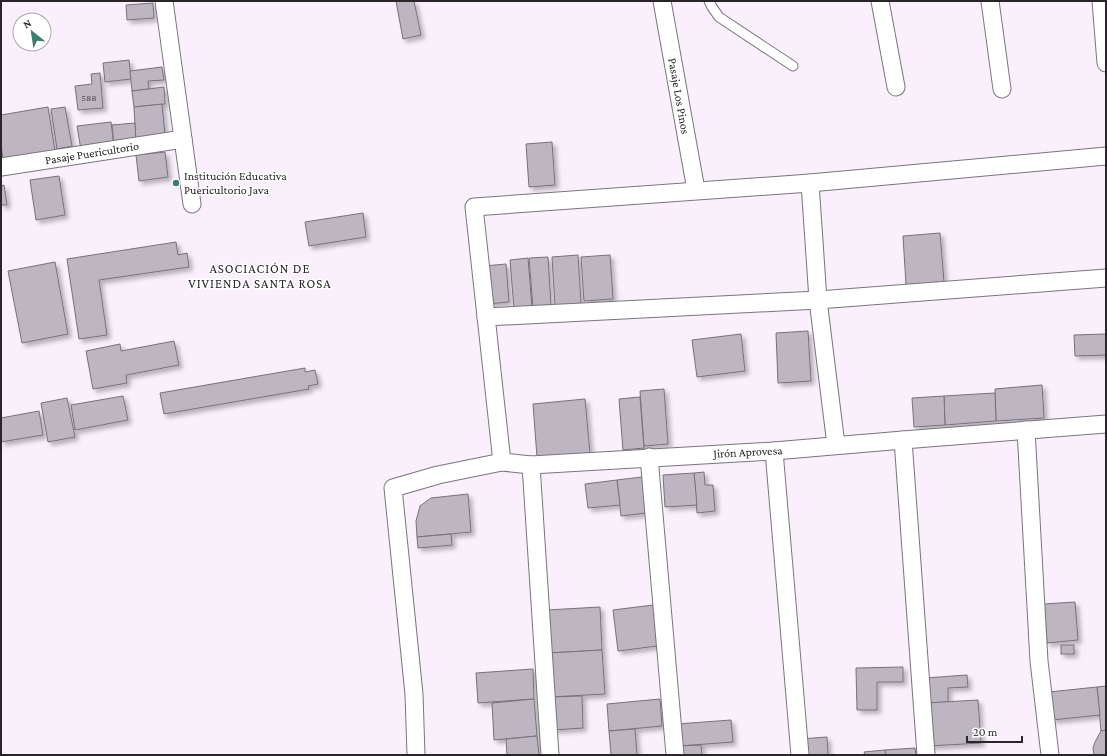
<svg xmlns="http://www.w3.org/2000/svg" width="1107" height="756" font-family="'Crimson Pro',serif">
  <defs>
    <filter id="shadow"><feDropShadow dx="3.5" dy="3.5" stdDeviation="2" flood-color="#0004"/></filter>
  </defs>
  <rect width="100%" height="100%" fill="#f9f0fb"/>
  <g fill="#bdb5c0" stroke="#78707a" filter="url(#shadow)">
    <polygon points="396,1 414,1 421,35 403,39"/>
    <polygon points="153,3 154,18 127,20 126,5"/>
    <polygon points="129,60 131,79 105,82 103,63"/>
    <polygon points="162,67 164,80 148,81 149,89 132,91 130,71"/>
    <polygon points="100,73 103,108 78,110 75,86 92,84 91,74"/>
    <polygon points="164,87 165,104 134,107 132,91"/>
    <polygon points="162,104 165,135 136,143 134,107"/>
    <polygon points="48,107 55,151 3,160 1,145 1,115"/>
    <polygon points="65,107 72,146 57,149 51,109"/>
    <polygon points="111,122 114,146 81,150 77,126"/>
    <polygon points="135,123 136,143 114,146 112,125"/>
    <polygon points="552,142 555,185 529,187 526,144"/>
    <polygon points="165,152 168,177 139,181 136,155"/>
    <polygon points="59,176 65,215 36,220 30,180"/>
    <polygon points="4,185 7,205 1,205 1,186"/>
    <polygon points="363,213 366,237 309,246 305,222"/>
    <polygon points="940,233 944,282 906,285 903,236"/>
    <polygon points="176,242 178,255 187,253 189,267 99,280 107,335 79,339 67,259"/>
    <polygon points="578,255 581,303 555,306 552,257"/>
    <polygon points="610,255 613,299 584,301 581,257"/>
    <polygon points="548,257 551,306 533,307 529,258"/>
    <polygon points="528,258 532,307 514,309 510,260"/>
    <polygon points="55,262 68,334 22,343 8,271"/>
    <polygon points="506,264 509,302 487,304 484,266"/>
    <polygon points="808,331 811,381 778,383 776,333"/>
    <polygon points="741,334 745,371 697,377 692,340"/>
    <polygon points="1106,334 1106,355 1075,356 1074,335"/>
    <polygon points="174,341 179,365 126,375 127,383 93,389 86,351 120,344 121,351"/>
    <polygon points="305,368 305,372 315,370 318,384 308,386 309,389 164,414 160,393"/>
    <polygon points="1042,385 1044,418 996,421 995,389"/>
    <polygon points="664,389 668,444 644,446 640,391"/>
    <polygon points="995,393 996,421 945,425 944,396"/>
    <polygon points="123,396 128,420 75,430 71,405"/>
    <polygon points="944,396 945,425 914,427 912,398"/>
    <polygon points="640,397 644,448 623,450 619,399"/>
    <polygon points="67,398 75,437 48,442 41,403"/>
    <polygon points="585,399 590,453 537,457 533,404"/>
    <polygon points="39,411 43,435 1,442 1,418"/>
    <polygon points="704,472 705,485 713,485 715,511 697,513 694,473"/>
    <polygon points="694,473 697,505 665,507 663,475"/>
    <polygon points="642,477 646,513 621,516 617,480"/>
    <polygon points="617,480 620,505 588,508 585,484"/>
    <polygon points="468,494 471,532 417,537 416,521 420,506 431,498"/>
    <polygon points="451,534 452,545 418,548 417,537"/>
    <polygon points="1075,602 1078,640 1047,643 1044,604"/>
    <polygon points="653,605 657,646 618,651 613,610"/>
    <polygon points="600,607 602,650 549,653 547,610"/>
    <rect x="1061" y="645" width="13" height="9"/>
    <polygon points="602,650 605,694 551,697 549,653"/>
    <polygon points="903,667 903,682 877,682 877,710 857,710 856,668"/>
    <polygon points="533,669 534,699 478,703 476,673"/>
    <polygon points="967,675 968,687 948,688 948,702 927,703 925,678"/>
    <polygon points="1106,686 1106,730 1101,731 1097,687"/>
    <polygon points="1097,687 1100,715 1052,720 1049,692"/>
    <polygon points="582,696 583,728 553,730 551,697"/>
    <polygon points="534,699 537,736 494,740 492,703"/>
    <polygon points="660,699 662,726 609,731 607,704"/>
    <polygon points="978,700 981,743 929,746 927,703"/>
    <polygon points="731,720 733,742 679,746 677,724"/>
    <polygon points="635,729 637,755 611,755 609,731"/>
    <polygon points="1106,730 1106,755 1094,755 1093,748 1095,742 1101,731"/>
    <polygon points="537,736 539,755 507,755 506,739"/>
    <polygon points="827,737 828,755 801,755 800,739"/>
    <polygon points="701,745 702,755 679,755 679,746"/>
    <polygon points="915,748 916,755 886,755 885,750"/>
    <polygon points="885,750 886,755 865,755 864,752"/>
  </g>
  <g fill="none" stroke-linecap="round" stroke-linejoin="round">
    <defs>
      <polyline id="service" points="709,1 712,7 719,17 793,66"/>
      <g id="minor">
        <polyline points="164,1 192,204"/>
        <polyline points="662,1 696,190"/>
        <polyline points="880,1 896,87"/>
        <polyline points="990,1 1002,89"/>
        <polyline points="1101,1 1106,63"/>
        <polyline points="1,167 183,139"/>
        <polyline points="810,183 818,300 836,445"/>
        <polyline points="486,317 818,300 1106,278"/>
        <polyline points="1026,430 1039,661 1050,755"/>
        <polyline points="903,440 926,755"/>
        <polyline points="774,451 800,755"/>
        <polyline points="649,457 675,755"/>
        <polyline points="502,462 474,207 810,183 1106,156"/>
        <polyline points="531,465 550,755"/>
        <polyline points="416,755 414,694 393,488 438,475 502,462 531,465 774,451 903,440 1106,424"/>
      </g>
    </defs>
    <use href="#service" stroke="#7b747e" stroke-width="11"/>
    <use href="#minor" stroke="#7b747e" stroke-width="19"/>
    <use href="#service" stroke="#fff" stroke-width="9"/>
    <use href="#minor" stroke="#fff" stroke-width="17"/>
  </g>
  <circle fill="#3a7e70" stroke="#fff" stroke-width="1.5" cx="176" cy="183" r="4"/>
  <g text-anchor="middle" dominant-baseline="central" stroke-width="3" stroke-linejoin="round" paint-order="stroke">
    <g font-size="10" fill="#4e4a50">
      <text x="89" y="97">588</text>
    </g>
    <g font-size="12" fill="#29262a" stroke="#fff">
      <text transform="translate(679 96) rotate(80)">Pasaje Los Pinos</text>
      <text transform="translate(92 153) rotate(-9)">Pasaje Puericultorio</text>
      <text transform="translate(748 452) rotate(-3)">Jirón Aprovesa</text>
    </g>
    <g font-size="12" fill="#29262a" stroke="#fff" text-anchor="start">
      <text x="184" y="176">Institución Educativa<tspan x="184" dy="14">Puericultorio Java</tspan></text>
    </g>
    <g font-size="13" letter-spacing="1" fill="#29262a" stroke="#fff">
      <text x="260" y="268">ASOCIACIÓN DE<tspan x="260" dy="15">VIVIENDA SANTA ROSA</tspan></text>
    </g>
  </g>
  <rect width="1107" height="756" fill="none" stroke="#29262a" stroke-width="4"/>
  <g transform="translate(32 32) rotate(330)"><circle r="19" fill="#ffffff" stroke="#a9a8aa"/>
  <path d="M0-3L7 15L0 10L-7 15Z" fill="#3a7e70"/>
  <text y="-6" font-size="11" font-weight="bold" text-anchor="middle" fill="#29262a">N</text>
  </g>
  <path d="M967 736v6h55v-6" fill="none" stroke="#29262a" stroke-width="2"/>
  <text x="973" y="736" font-size="12" fill="#29262a" stroke="#ffffff" stroke-width="3" paint-order="stroke">20 m</text>
</svg>
